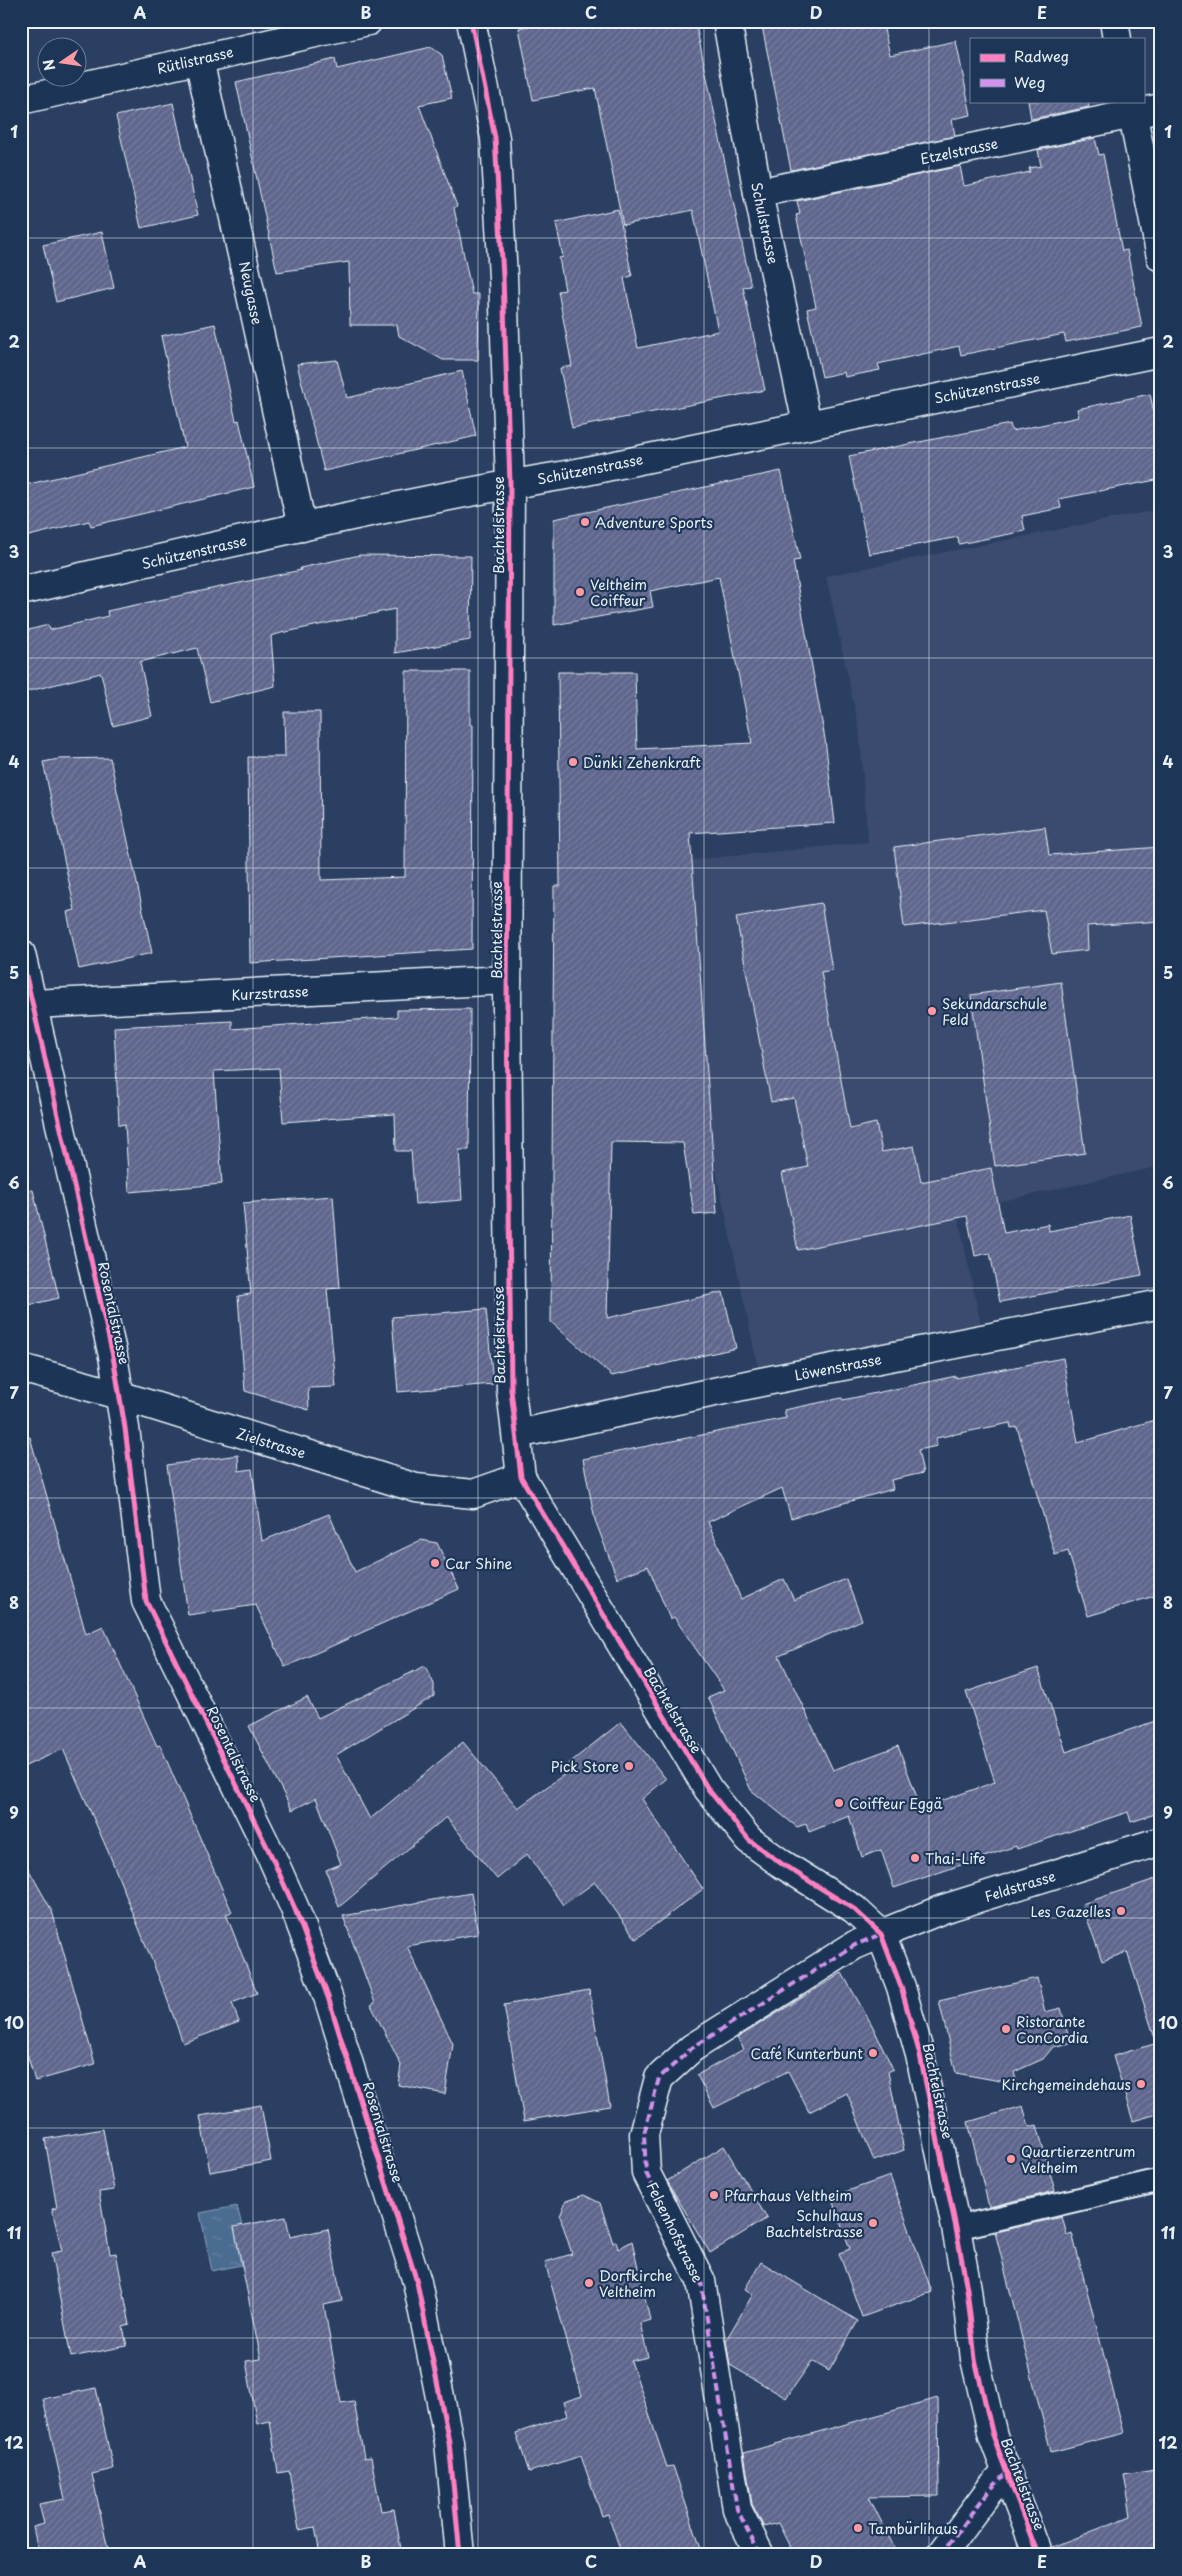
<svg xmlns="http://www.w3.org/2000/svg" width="1182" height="2576" font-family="'Playpen Sans',sans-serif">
  <defs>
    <pattern id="water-ripples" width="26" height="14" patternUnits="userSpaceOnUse" patternTransform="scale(1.25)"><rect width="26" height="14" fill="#4b6c91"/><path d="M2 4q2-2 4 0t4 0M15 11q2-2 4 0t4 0" fill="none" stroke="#6581a1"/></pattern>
    <pattern id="building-hatch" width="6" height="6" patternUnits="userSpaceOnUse" patternTransform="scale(1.25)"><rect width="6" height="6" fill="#5f668d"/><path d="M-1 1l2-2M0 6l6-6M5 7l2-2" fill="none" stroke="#767c9e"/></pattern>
  </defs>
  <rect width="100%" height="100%" fill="#2a3f62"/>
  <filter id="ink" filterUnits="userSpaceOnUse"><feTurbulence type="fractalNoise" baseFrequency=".02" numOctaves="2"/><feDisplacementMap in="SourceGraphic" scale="10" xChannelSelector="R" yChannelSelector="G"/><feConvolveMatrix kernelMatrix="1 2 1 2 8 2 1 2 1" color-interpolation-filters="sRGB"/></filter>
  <g filter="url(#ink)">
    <polygon fill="#3a4b6f" points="1161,509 1161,1166 957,1211 984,1339 761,1382 714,1161 692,860 868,842 859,728 826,576"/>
    <polygon fill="url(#water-ripples)" stroke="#8aa1ba" points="237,2206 242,2226 234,2227 241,2265 212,2271 200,2213"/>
    <g fill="url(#building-hatch)" stroke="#e8f1f8">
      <polygon points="552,21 695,21 751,286 743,287 765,390 572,428 560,368 572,366 558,291 565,290 559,258 563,257 556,223 618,209 632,276 624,278 638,348 718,331 693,210 623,225 595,88 533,100 519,28"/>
      <polygon points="761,21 882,21 890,55 956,41 971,115 952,119 955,136 791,170"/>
      <polygon points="431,47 442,55 452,98 419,105 457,206 454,208 472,294 479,294 478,360 443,360 399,336 397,325 350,325 349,262 277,272 236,82 335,59 337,69"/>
      <polygon points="1028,101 1088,101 1089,107 1031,119"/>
      <polygon points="173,103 198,215 141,228 116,116"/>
      <polygon points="1095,138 1099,155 1103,154 1122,251 1127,250 1142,327 1066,342 1064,334 961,355 959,346 878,364 880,370 845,377 844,372 822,377 807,309 816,307 796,215 800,214 797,201 960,166 964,186 1030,172 1029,168 1041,166 1038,150"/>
      <polygon points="102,232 114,288 56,302 43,245"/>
      <polygon points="215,324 236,421 239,420 254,487 91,526 89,521 21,538 21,486 185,447 161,336"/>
      <polygon points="337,360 347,398 462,371 476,436 324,471 297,364"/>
      <polygon points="1150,394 1161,446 1161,479 1059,499 1061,508 1022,516 1025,531 959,544 958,537 869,554 849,456 1010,424 1012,431 1079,417 1077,409"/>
      <polygon points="781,471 800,560 793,561 825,739 835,823 690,833 717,1213 694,1215 683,1143 611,1142 607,1318 723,1292 736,1348 612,1376 551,1322 554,886 560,886 558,672 635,672 637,749 752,743 719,577 650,591 653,607 554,625 554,519"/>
      <polygon points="360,555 471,556 470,640 395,653 395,609 281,633 271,636 275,686 210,702 197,648 140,662 152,716 113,726 101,673 21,693 21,632 48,625 50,630 108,616 107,611 301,570 300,568"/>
      <polygon points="406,671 470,671 470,725 473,725 472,949 250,963 248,757 285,757 284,712 320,712 321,880 405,877"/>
      <polygon points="110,758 152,953 79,969 67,912 75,910 43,762 59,759"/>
      <polygon points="1045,827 1049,855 1161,847 1161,921 1087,926 1088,950 1052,954 1044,910 904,927 894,847"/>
      <polygon points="821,903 832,970 821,972 850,1129 876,1123 882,1152 914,1146 921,1182 991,1168 1004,1233 1048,1224 1049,1231 1130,1215 1142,1275 1000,1302 990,1253 975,1256 967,1216 798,1250 782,1173 808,1167 794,1098 771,1102 736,917"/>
      <polygon points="1061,982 1085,1153 995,1166 971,995"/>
      <polygon points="470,1009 469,1150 459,1150 462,1200 415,1204 411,1151 396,1151 395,1114 283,1122 279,1068 214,1071 222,1184 129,1192 125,1124 119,1125 114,1027 232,1021 232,1029 397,1017 397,1010"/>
      <polygon points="33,1190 59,1298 21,1307 21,1191"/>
      <polygon points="333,1196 340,1288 327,1289 336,1387 308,1388 309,1410 245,1391 238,1296 251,1294 243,1203"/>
      <polygon points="486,1309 493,1384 398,1392 392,1317"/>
      <polygon points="1063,1358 1078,1443 1161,1418 1161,1594 1088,1616 1068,1551 1055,1555 1017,1427 1011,1428 1010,1423 936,1438 937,1446 918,1450 923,1473 891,1480 893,1489 791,1518 782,1488 708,1522 741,1599 784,1579 794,1600 846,1579 862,1620 779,1656 833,1770 898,1746 921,1808 995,1782 966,1692 1038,1668 1066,1752 1161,1719 1161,1812 1131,1822 1128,1812 1017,1849 1016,1846 894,1888 881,1850 862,1857 849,1816 809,1832 806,1824 797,1827 751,1790 708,1697 724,1690 674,1617 670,1619 648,1566 617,1578 595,1520 583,1459 786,1418 784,1410 842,1398 843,1400 956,1376 956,1378"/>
      <polygon points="30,1437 86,1634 103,1626 157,1746 160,1745 232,1912 226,1914 257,1993 232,2003 239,2022 183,2043 165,1993 110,1856 63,1749 21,1768 21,1439"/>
      <polygon points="238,1455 239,1471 252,1469 262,1541 329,1514 355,1572 421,1540 437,1543 459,1589 285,1667 256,1605 188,1615 167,1465"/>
      <polygon points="425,1666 434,1684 434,1696 336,1755 370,1819 463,1742 518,1808 566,1773 563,1768 621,1722 666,1779 642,1799 703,1889 636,1939 595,1882 563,1905 527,1854 497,1879 446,1817 339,1907 326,1870 341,1864 316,1798 292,1810 249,1726 307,1697 318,1718"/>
      <polygon points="21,1856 52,1911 95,2064 35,2081 21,2033"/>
      <polygon points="1161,1877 1161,2037 1155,2038 1127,1952 1102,1961 1082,1904"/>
      <polygon points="471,1893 478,1934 407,1946 453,2044 445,2094 398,2085 401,2065 371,2005 375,2003 343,1916"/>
      <polygon points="842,1973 872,2025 893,2069 888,2072 904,2150 874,2161 847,2093 809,2112 788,2071 714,2108 697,2075 744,2049 737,2038"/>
      <polygon points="1037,1978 1045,2012 1061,2008 1070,2043 1053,2047 1043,2059 1014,2072 1017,2084 956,2073 939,2001"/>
      <polygon points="589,1990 610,2106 524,2121 504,2005"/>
      <polygon points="1161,2042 1161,2113 1133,2121 1113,2056"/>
      <polygon points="261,2105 271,2161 210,2172 200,2116"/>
      <polygon points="1023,2106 1029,2127 1037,2125 1055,2191 989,2207 968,2122"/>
      <polygon points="103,2129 114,2190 99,2192 110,2254 116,2253 130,2325 123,2327 127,2346 71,2357 51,2253 62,2251 52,2209 57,2208 45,2139"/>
      <polygon points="724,2146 767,2218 710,2253 667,2181"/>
      <polygon points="890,2176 932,2292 862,2317 839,2253 850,2249 831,2197"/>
      <polygon points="584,2195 600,2203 613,2243 616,2241 618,2249 632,2241 650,2320 640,2323 648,2357 631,2361 667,2467 673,2466 703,2555 622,2555 608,2514 602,2516 581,2456 529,2472 516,2433 567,2416 563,2402 582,2396 545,2262 572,2254 560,2216 566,2201"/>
      <polygon points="286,2217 290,2237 328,2229 342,2301 324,2305 341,2403 354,2401 364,2458 371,2457 381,2511 394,2509 402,2555 320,2555 315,2527 299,2530 289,2471 278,2473 270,2421 257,2424 246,2361 261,2359 234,2227"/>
      <polygon points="1062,2217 1067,2235 1072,2233 1124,2433 1051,2452 995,2232"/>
      <polygon points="761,2262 858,2321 829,2371 812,2361 786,2398 730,2365 726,2340 753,2294 745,2289"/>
      <polygon points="96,2388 113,2469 92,2474 109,2555 39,2555 33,2527 44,2524 39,2504 65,2499 43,2399"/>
      <polygon points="938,2398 939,2496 869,2497 898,2555 794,2555 778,2523 764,2527 752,2504 744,2453"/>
      <polygon points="1161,2468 1161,2555 1053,2555 1052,2547 1131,2516 1124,2474"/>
    </g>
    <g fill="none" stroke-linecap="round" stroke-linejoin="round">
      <defs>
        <polyline id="service" points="956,2228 1161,2180"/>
        <g id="minor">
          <polyline points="727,21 758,193 807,424"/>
          <polyline points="1114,21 1117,39"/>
          <polyline points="199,59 302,527"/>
          <polyline points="21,100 368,21"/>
          <polyline points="1130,101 1161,257"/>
          <polyline points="758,193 1161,108"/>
          <path d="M21,591C204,549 387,504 572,474L1161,352"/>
          <polyline points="21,954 113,1356 125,1428 146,1601 270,1853 295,1909 328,1997 417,2282 449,2442 460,2555"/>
          <polyline points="33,1004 507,980"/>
          <polyline points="21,1368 119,1395 416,1488 473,1494 521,1477"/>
          <polyline points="517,1434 761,1382 1161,1304"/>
          <polyline points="760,2555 737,2509 701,2281 646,2173 644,2134 659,2078 692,2048 855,1945 881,1934"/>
          <polyline points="941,2555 988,2492 1006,2473"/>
        </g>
        <g id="tertiary">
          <polyline points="471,21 495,138 503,277 510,484 507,1008 511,1390 521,1477 708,1789 749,1840 782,1864 854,1909 881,1934 901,1987 920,2055 956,2228 967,2289 975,2359 993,2436 1038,2555"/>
          <polyline points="881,1934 943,1909 1161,1841"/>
        </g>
      </defs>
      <use href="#service" stroke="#e8f1f8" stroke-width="26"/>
      <use href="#minor" stroke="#e8f1f8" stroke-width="31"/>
      <use href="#tertiary" stroke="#e8f1f8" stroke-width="31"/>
      <use href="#service" stroke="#1d3557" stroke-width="22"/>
      <use href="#minor" stroke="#1d3557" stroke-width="28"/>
      <use href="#tertiary" stroke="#1d3557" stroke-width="28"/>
      <g stroke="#d193ec" stroke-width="4" stroke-dasharray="8 4" stroke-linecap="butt">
        <polyline points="760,2555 737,2509 701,2281 646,2173 644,2134 659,2078 692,2048 855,1945 881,1934"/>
        <polyline points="941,2555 988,2492 1006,2473"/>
      </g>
      <defs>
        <g id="cycleway">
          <polyline points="471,21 495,138 503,277 510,484 507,1008 511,1390 521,1477 708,1789 749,1840 782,1864 854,1909 881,1934 901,1987 920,2055 956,2228 967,2289 975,2359 993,2436 1038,2555"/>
          <polyline points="21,954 113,1356 125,1428 146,1601 270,1853 295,1909 328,1997 417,2282 449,2442 460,2555"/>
        </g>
      </defs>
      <use href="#cycleway" stroke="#1d3557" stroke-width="8"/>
      <use href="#cycleway" stroke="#ff80c0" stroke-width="5"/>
    </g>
  </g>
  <path fill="none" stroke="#e8f1f8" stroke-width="1" stroke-opacity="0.55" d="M253,21V2555M478,21V2555M704,21V2555M929,21V2555M21,238H1161M21,448H1161M21,658H1161M21,868H1161M21,1078H1161M21,1288H1161M21,1498H1161M21,1708H1161M21,1918H1161M21,2128H1161M21,2338H1161"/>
  <g fill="#ff9aa2" stroke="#1d3557" stroke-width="2">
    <circle cx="585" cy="522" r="5"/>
    <circle cx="580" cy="592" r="5"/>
    <circle cx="573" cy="762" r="5"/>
    <circle cx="932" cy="1011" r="5"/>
    <circle cx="435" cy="1563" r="5"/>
    <circle cx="629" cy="1766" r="5"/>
    <circle cx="839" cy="1803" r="5"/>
    <circle cx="915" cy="1858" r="5"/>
    <circle cx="1121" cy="1911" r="5"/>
    <circle cx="1006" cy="2029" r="5"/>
    <circle cx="873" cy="2053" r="5"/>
    <circle cx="1141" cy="2084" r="5"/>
    <circle cx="1011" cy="2159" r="5"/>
    <circle cx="714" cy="2195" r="5"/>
    <circle cx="873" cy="2223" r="5"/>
    <circle cx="589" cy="2283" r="5"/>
    <circle cx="858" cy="2528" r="5"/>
  </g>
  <g text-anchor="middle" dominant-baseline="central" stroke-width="4.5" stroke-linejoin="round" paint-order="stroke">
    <g font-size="14" fill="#e8f1f8" stroke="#1d3557">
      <text transform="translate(195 60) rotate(-13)">Rütlistrasse</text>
      <text transform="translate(959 151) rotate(-12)">Etzelstrasse</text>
      <text transform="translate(765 223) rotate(78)">Schulstrasse</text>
      <text transform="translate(251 293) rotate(78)">Neugasse</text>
      <text transform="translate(987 388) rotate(-11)">Schützenstrasse</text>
      <text transform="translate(590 469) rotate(-11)">Schützenstrasse</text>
      <text transform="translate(498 525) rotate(-90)">Bachtelstrasse</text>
      <text transform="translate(194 552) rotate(-13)">Schützenstrasse</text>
      <text transform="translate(496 930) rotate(-90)">Bachtelstrasse</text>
      <text transform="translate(270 993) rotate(-3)">Kurzstrasse</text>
      <text transform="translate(114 1313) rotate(78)">Rosentalstrasse</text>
      <text transform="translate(499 1335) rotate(-91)">Bachtelstrasse</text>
      <text transform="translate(838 1367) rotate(-11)">Löwenstrasse</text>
      <text transform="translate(271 1443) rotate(17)">Zielstrasse</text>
      <text transform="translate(673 1710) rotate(59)">Bachtelstrasse</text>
      <text transform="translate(234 1754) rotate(64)">Rosentalstrasse</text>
      <text transform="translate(1020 1886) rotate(-17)">Feldstrasse</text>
      <text transform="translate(938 2091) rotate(78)">Bachtelstrasse</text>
      <text transform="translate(383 2132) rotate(73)">Rosentalstrasse</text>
      <text transform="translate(675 2232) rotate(64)">Felsenhofstrasse</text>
      <text transform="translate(1023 2484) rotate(69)">Bachtelstrasse</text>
    </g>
    <g font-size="14" fill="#e8f1f8" stroke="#1d3557" text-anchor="start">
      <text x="595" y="522">Adventure Sports</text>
      <text x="590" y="584">Veltheim<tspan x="590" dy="16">Coiffeur</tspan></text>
      <text x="583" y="762">Dünki Zehenkraft</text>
      <text x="942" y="1003">Sekundarschule<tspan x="942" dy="16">Feld</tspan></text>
      <text x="445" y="1563">Car Shine</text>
      <text x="619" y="1766" text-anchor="end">Pick Store</text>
      <text x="849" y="1803">Coiffeur Eggä</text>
      <text x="925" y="1858">Thai-Life</text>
      <text x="1111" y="1911" text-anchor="end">Les Gazelles</text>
      <text x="1016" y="2021">Ristorante<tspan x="1016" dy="16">ConCordia</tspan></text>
      <text x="863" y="2053" text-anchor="end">Café Kunterbunt</text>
      <text x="1131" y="2084" text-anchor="end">Kirchgemeindehaus</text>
      <text x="1021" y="2151">Quartierzentrum<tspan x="1021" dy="16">Veltheim</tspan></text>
      <text x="724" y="2195">Pfarrhaus Veltheim</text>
      <text x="863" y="2215" text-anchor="end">Schulhaus<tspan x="863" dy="16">Bachtelstrasse</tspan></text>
      <text x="599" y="2275">Dorfkirche<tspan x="599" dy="16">Veltheim</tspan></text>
      <text x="868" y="2528">Tambürlihaus</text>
    </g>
  </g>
  <rect width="1182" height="2576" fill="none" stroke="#1d3557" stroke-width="55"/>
  <rect x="970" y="38" width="175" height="65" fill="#1d3557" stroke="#6e8097"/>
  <rect x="980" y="54" width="25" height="8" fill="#ff80c0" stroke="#6e8097"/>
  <text x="1014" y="62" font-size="15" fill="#e8f1f8">Radweg</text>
  <rect x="980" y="79" width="25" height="8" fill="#d193ec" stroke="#6e8097"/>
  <text x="1014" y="88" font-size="15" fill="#e8f1f8">Weg</text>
  <g transform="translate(62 62) rotate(257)"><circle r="24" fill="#1d3557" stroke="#6e8097"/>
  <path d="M0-4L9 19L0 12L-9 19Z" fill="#ff9aa2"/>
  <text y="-8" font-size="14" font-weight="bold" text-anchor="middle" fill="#e8f1f8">N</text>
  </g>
  <rect x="28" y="28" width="1126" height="2520" fill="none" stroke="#e8f1f8" stroke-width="2"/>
  <g font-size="16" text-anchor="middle" font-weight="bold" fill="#e8f1f8">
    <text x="140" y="19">A</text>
    <text x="366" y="19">B</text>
    <text x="591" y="19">C</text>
    <text x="816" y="19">D</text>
    <text x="1042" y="19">E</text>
    <text x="14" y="138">1</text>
    <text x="1168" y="138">1</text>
    <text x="14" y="348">2</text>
    <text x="1168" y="348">2</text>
    <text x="14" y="558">3</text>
    <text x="1168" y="558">3</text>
    <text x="14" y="768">4</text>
    <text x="1168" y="768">4</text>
    <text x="14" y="979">5</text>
    <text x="1168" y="979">5</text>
    <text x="14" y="1189">6</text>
    <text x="1168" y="1189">6</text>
    <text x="14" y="1399">7</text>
    <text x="1168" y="1399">7</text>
    <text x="14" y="1609">8</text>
    <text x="1168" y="1609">8</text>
    <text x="14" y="1819">9</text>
    <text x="1168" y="1819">9</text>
    <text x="14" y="2029">10</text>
    <text x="1168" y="2029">10</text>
    <text x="14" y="2239">11</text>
    <text x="1168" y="2239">11</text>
    <text x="14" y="2449">12</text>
    <text x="1168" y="2449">12</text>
    <text x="140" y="2568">A</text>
    <text x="366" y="2568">B</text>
    <text x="591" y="2568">C</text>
    <text x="816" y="2568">D</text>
    <text x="1042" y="2568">E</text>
  </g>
</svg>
